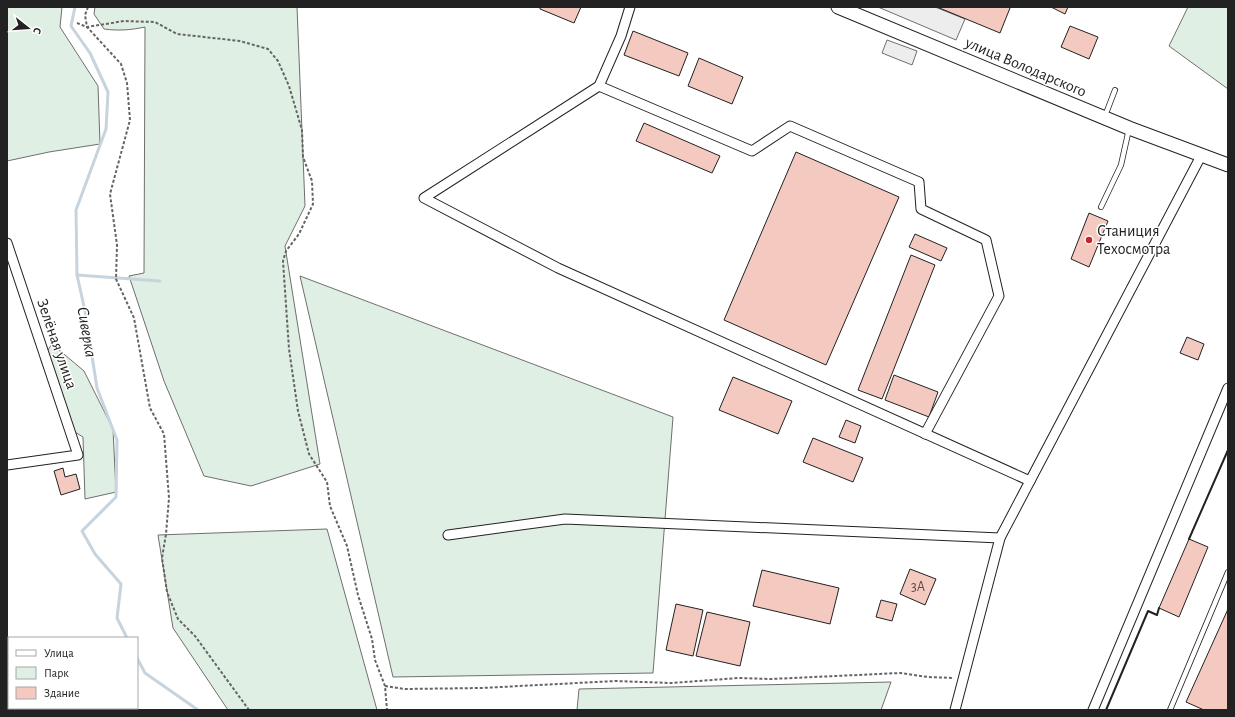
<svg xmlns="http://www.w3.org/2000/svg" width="1235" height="717" font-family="'Alegreya Sans',sans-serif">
  <rect width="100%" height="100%" fill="#fff"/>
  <g fill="#e0efe3" stroke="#6f6f6f">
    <polygon points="7,7 62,7 60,27 98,86 100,144 49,152 7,161"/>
    <path d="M95,7H297L305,206L285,246L320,464L251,486L204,476L164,381L129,276L144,273L145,27C131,30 119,31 104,29L94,14Z"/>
    <polygon points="1188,7 1228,7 1228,89 1169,46"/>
    <polygon points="300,276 673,417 653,673 393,677"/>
    <polygon points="52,344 84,371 113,429 116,492 85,499 83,437 65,426 41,360"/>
    <polygon points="327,529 377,710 228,710 173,628 158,535"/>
    <polygon points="891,682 881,710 577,710 579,689"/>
  </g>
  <g fill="#ededed" stroke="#6f6f6f">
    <polygon points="878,7 935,7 965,19 956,40"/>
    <polygon points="887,40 917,51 912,65 882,53"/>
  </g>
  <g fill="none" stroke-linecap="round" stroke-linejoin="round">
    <g stroke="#c7d3dd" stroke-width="3">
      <polyline points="75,7 71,26 90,53 108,92 106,129 76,210 77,275 85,311 97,388 117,440 116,497 82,531 95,554 121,584 117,618 127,638"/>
      <polyline points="77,275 160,281"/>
      <polyline points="137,658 145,673 198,710"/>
    </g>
  </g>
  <g fill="#f3c9c0" stroke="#222">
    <polygon points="540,7 581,7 574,23 540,9"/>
    <polygon points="937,7 1007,7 1010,8 1000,33"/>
    <polygon points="1051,7 1068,7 1065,14"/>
    <polygon points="1070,26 1098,37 1089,59 1061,47"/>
    <polygon points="633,31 688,53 679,76 624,55"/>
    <polygon points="699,58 743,77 732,104 688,86"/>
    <polygon points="644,123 720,156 712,173 636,141"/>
    <polygon points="796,152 899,197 826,365 724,320"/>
    <polygon points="1089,213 1108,221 1089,267 1071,259"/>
    <polygon points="915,234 947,248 941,261 909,247"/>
    <polygon points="911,255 935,265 882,399 858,390"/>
    <polygon points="1187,337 1204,344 1198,360 1180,353"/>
    <polygon points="894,375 938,392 929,417 885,400"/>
    <polygon points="733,377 792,401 778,434 719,410"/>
    <polygon points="846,420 861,426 855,443 839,437"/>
    <polygon points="813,438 863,458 853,482 803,462"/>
    <polygon points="63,468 65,477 76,474 80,489 61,495 54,471"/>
    <polygon points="1189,539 1208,547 1179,617 1159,608"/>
    <polygon points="910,569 936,579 925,605 900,594"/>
    <polygon points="762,570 839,588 830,624 753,606"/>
    <polygon points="881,600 897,604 892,621 876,617"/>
    <polygon points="676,604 703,610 693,656 666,650"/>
    <polygon points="1228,609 1228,710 1204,710 1186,702"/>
    <polygon points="707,612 750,622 740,666 696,656"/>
  </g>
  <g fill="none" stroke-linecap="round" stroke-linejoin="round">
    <defs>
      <g id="lane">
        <polyline points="1105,116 1115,90"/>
        <polyline points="1101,207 1121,165 1129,129"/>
        <polyline points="1170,710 1228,572"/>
      </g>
      <g id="street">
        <polyline points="630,7 621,36 599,86 424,198 558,268 1030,481"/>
        <polyline points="599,86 752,151 790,126 919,182 921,209 986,240 999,296 925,434"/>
        <polyline points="7,243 78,455 7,465"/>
        <polyline points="448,535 565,519 1000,538"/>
        <polyline points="955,710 1000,538 1202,154"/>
        <polyline points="1093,710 1228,388"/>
      </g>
      <polyline id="secondary" points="838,7 1129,128 1228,165"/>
    </defs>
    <use href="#lane" stroke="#222" stroke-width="6"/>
    <use href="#street" stroke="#222" stroke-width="11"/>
    <use href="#secondary" stroke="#222" stroke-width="15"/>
    <g stroke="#646464" stroke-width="2" stroke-dasharray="3 2" stroke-linecap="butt">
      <polyline points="88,7 85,15 87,27 121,64 127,83 130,120 110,194 117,245 116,279 134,318 150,408 164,434 169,498 166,534 162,558 167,592 178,619 195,636 249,710"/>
      <polyline points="77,23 87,27 124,21 155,22 177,34 240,41 268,49 278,61 289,86 302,130 303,157 312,181 313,204 299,234 286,251 283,261 289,349 298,411 309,454 327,482 330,506 347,546 358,595 372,639 375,660 385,686 387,710"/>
      <polyline points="385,686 405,689 482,688 615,681 671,683 739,678 771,679 900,673 928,677 954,678"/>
    </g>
    <use href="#lane" stroke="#fff" stroke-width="4.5"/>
    <use href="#street" stroke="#fff" stroke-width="9"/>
    <use href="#secondary" stroke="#fff" stroke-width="13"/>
    <g stroke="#222" stroke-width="2">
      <polyline points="1189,539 1228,450"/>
      <polyline points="1106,710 1148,611 1157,615 1159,608"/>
    </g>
  </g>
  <circle fill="#c62828" stroke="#fff" stroke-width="1.5" cx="1089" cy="240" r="4"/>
  <g text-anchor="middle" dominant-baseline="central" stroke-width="3" stroke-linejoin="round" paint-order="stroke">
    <g font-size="14" fill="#564c4a">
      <text x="918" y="587">3А</text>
    </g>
    <g font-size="16" fill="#222" stroke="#fff">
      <text transform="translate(1026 67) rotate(23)">улица Володарского</text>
      <text transform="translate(57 344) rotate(71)">Зелёная улица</text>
    </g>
    <g font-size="16" fill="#222" stroke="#fff" text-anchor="start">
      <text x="1097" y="231">Станиция<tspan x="1097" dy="18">Техосмотра</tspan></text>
    </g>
    <g font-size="17" font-style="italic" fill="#222" stroke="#fff">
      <text transform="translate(87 332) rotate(80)">Сиверка</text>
    </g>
  </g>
  <rect width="1235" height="717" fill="none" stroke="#222222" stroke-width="16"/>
  <rect x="8" y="637" width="130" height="72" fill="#ffffff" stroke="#a7a7a7"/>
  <rect x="16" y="650" width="20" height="6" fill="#ffffff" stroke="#a7a7a7"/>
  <text x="44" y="657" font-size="12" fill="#222222">Улица</text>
  <rect x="16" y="667" width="20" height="12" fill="#e0efe3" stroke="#a7a7a7"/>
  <text x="44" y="677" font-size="12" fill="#222222">Парк</text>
  <rect x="16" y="687" width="20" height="12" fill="#f3c9c0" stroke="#a7a7a7"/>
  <text x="44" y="697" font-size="12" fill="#222222">Здание</text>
  <g transform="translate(28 28) rotate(107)" stroke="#ffffff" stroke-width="3" paint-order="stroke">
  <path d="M0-3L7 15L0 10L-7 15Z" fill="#222222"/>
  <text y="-6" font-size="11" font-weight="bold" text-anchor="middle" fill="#222222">С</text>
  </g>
</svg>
